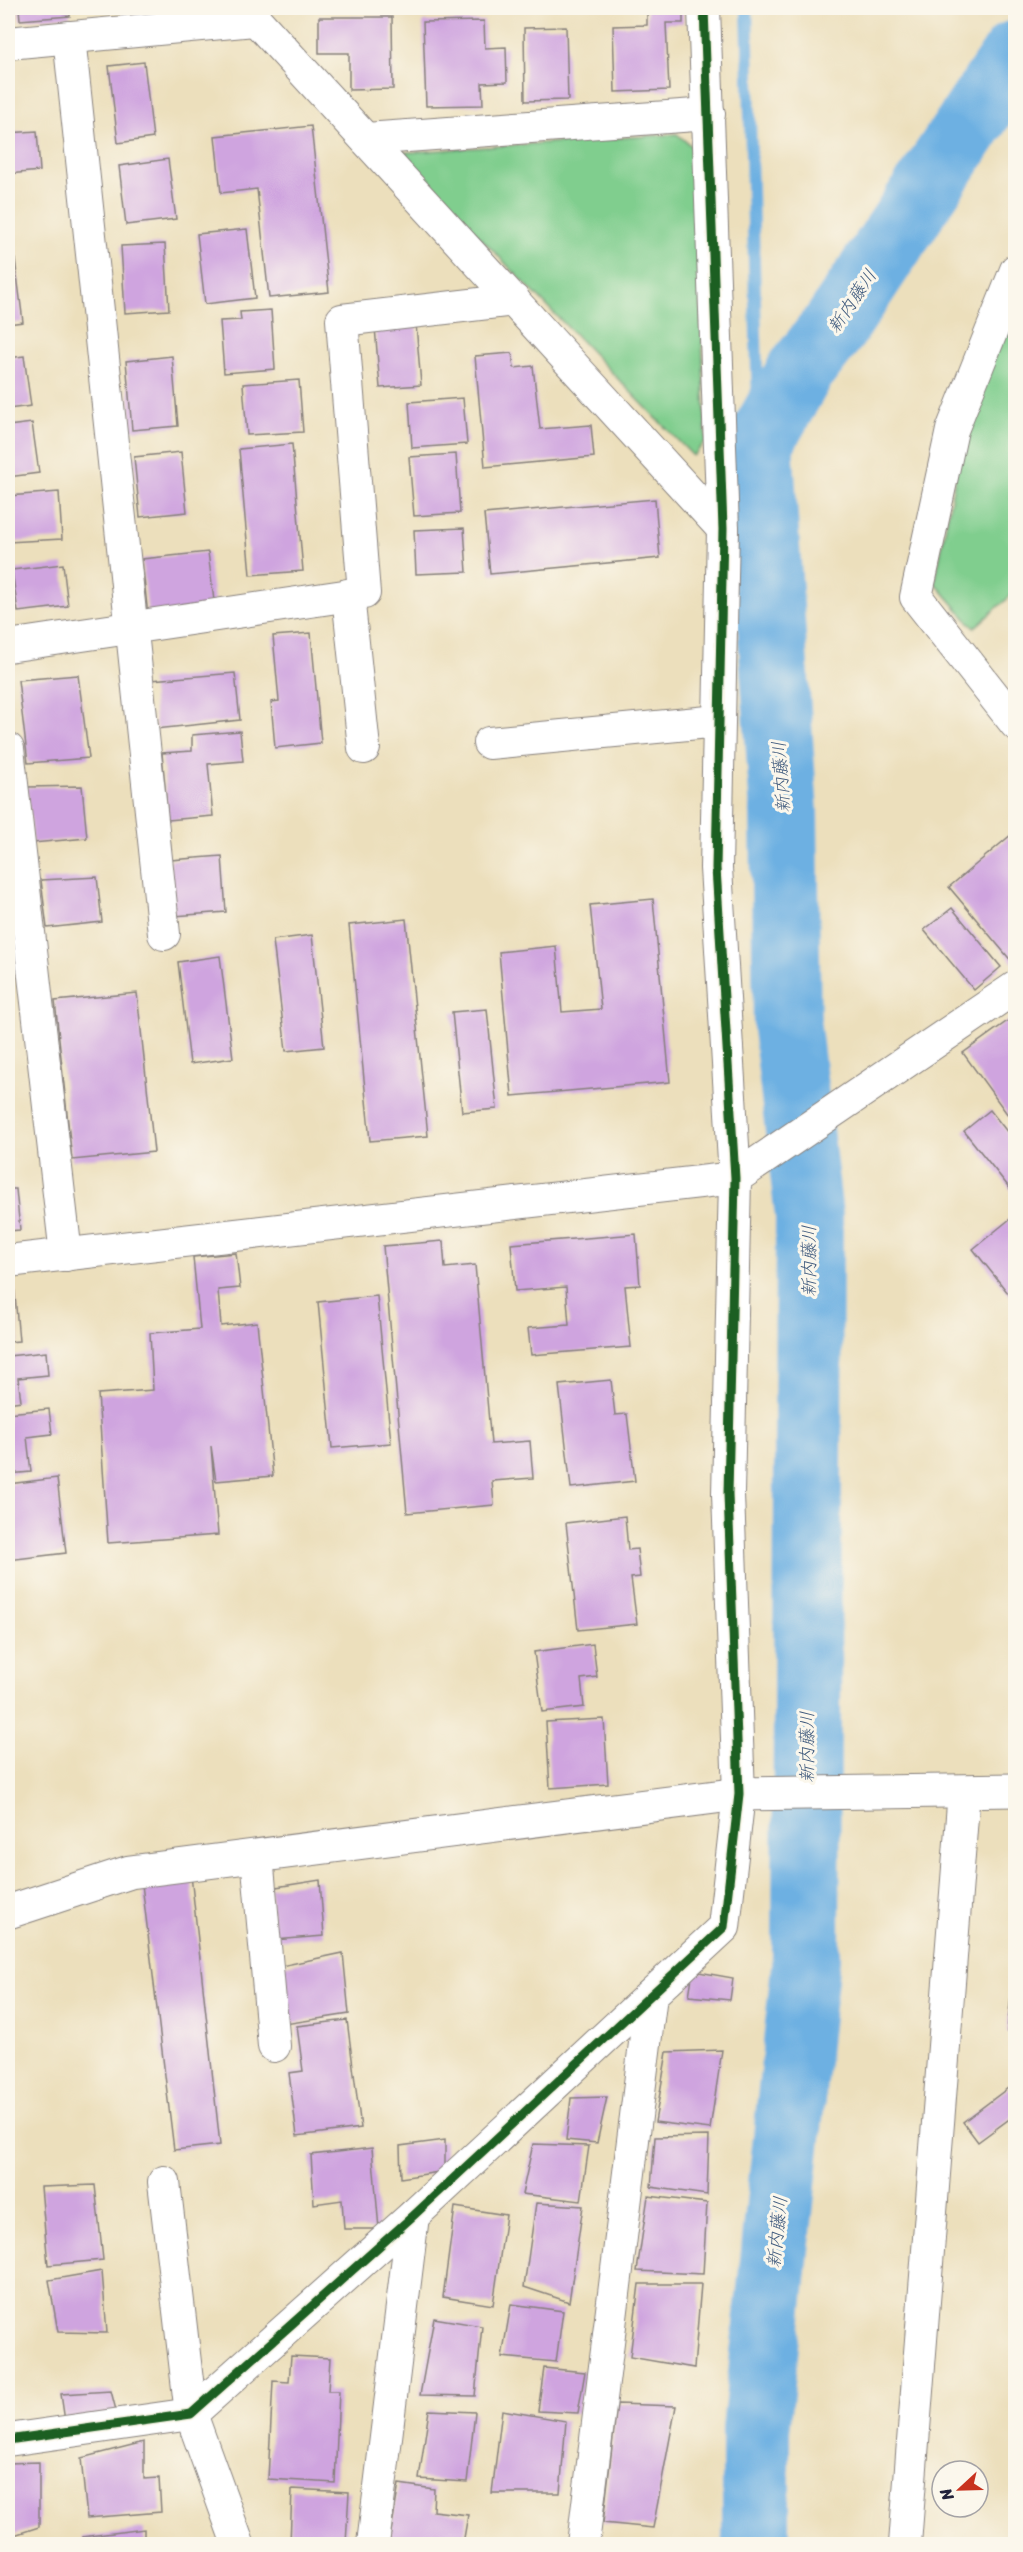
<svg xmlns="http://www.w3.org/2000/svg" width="1023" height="2552" font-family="Sriracha,'Klee One',sans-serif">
  <rect width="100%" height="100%" fill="#fbf7ec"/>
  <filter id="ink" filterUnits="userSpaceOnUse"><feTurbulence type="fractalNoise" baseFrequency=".0167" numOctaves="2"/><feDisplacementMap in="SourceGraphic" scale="12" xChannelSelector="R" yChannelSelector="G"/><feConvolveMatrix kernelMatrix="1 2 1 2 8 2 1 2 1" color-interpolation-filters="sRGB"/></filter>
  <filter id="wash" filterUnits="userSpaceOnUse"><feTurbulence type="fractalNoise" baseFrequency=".008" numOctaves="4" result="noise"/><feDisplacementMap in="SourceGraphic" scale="24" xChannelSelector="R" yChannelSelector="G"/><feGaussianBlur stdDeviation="1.35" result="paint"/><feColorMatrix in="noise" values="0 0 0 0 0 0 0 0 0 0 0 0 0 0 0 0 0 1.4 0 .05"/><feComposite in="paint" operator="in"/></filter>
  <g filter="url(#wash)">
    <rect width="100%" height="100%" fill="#ecdfbc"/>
    <g fill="#80ce8e" stroke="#517864" stroke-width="1.5">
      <polygon points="677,134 695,149 706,441 693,456 398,153"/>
      <polygon points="1015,289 1015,592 974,628 935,583 963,436"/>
    </g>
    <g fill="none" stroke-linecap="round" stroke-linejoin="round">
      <polyline stroke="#6db0e2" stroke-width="12" points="747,8 759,444"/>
      <polyline stroke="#6db0e2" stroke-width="68" points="756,2544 756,2430 806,1958 809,1216 787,1028 784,812 759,444 801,370 836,325 1016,54"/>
    </g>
    <g id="blocks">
      <g fill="#cfa4df">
        <polygon points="19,8 70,8 70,16 20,20"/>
        <polygon points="647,8 683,8 683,23 666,23 669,90 615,92 613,26 647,25"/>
        <polygon points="319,17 392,17 393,89 349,90 349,53 319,53"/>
        <polygon points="484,21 485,48 506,47 507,82 482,83 483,105 426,106 423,22"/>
        <polygon points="566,27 568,100 525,101 524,28"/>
        <polygon points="144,62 153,138 118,143 109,66"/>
        <polygon points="311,126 329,292 269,298 257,189 221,193 215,136"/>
        <polygon points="37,131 40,171 8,174 8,133"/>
        <polygon points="168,159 176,219 126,225 119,166"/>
        <polygon points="247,229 255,298 205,304 197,234"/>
        <polygon points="165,244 169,310 125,313 121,246"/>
        <polygon points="15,259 23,322 8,324 8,260"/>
        <polygon points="271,310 275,369 224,373 220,321 241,320 240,312"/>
        <polygon points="416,324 421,385 380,388 375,327"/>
        <polygon points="512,353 514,368 533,366 540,429 591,425 594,457 485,467 475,356"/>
        <polygon points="24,356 31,406 8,409 8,358"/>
        <polygon points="172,356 178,426 132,430 126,361"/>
        <polygon points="299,380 303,432 247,435 243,384"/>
        <polygon points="463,398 467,444 412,448 409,402"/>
        <polygon points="32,423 39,473 8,477 8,426"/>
        <polygon points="292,444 303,571 250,575 239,449"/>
        <polygon points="181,452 187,512 140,517 134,457"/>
        <polygon points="456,454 460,513 414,516 409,457"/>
        <polygon points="59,492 62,539 8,542 8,496"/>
        <polygon points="655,499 660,558 490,574 484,514"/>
        <polygon points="464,528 467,572 416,574 414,530"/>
        <polygon points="208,552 215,609 148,616 142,559"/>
        <polygon points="63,564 68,606 18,612 12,570"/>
        <polygon points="311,633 321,743 275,748 271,702 279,701 273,636"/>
        <polygon points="235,673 240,720 156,729 151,680"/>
        <polygon points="78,675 89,758 28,763 18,680"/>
        <polygon points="240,731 243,761 208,764 213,816 168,820 162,753 192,751 192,735"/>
        <polygon points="82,786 87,838 33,843 27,787"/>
        <polygon points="1012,834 1016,838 1016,961 1013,963 949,887"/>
        <polygon points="222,856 226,912 174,916 170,860"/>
        <polygon points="97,877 102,922 47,928 41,880"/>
        <polygon points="653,899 670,1082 512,1096 499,952 556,946 562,1012 601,1009 590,905"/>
        <polygon points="952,908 1001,967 974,990 924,930"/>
        <polygon points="406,919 428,1136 370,1141 349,925"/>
        <polygon points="312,935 324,1047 286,1051 273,940"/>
        <polygon points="220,956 233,1058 190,1064 178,962"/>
        <polygon points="137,993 154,1152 72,1160 55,1001"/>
        <polygon points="487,1009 497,1109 462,1112 452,1012"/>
        <polygon points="1016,1015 1016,1120 1013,1122 963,1053"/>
        <polygon points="990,1110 1016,1143 1016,1196 964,1131"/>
        <polygon points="8,1189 16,1189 20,1230 8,1231"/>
        <polygon points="1010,1219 1016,1226 1016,1303 973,1249"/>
        <polygon points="636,1234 640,1285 625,1286 631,1347 531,1355 528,1328 569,1325 566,1287 515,1291 511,1244"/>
        <polygon points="443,1241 445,1268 475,1265 491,1444 530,1441 533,1478 492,1481 494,1505 407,1513 383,1246"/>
        <polygon points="236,1253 240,1288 218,1290 221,1326 257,1322 273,1476 216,1481 211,1446 218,1535 108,1543 98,1394 153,1390 150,1333 200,1329 193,1257"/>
        <polygon points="8,1273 13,1273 19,1341 8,1342"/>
        <polygon points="377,1296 391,1443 332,1448 318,1302"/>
        <polygon points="46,1352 48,1375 18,1378 21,1401 8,1403 8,1356"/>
        <polygon points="611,1380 615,1415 627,1414 635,1481 571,1488 559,1385"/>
        <polygon points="49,1409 52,1434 27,1437 31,1472 8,1474 8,1413"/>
        <polygon points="57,1478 66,1553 8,1560 8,1484"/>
        <polygon points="625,1516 628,1550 637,1549 640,1577 631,1578 637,1624 578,1630 566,1523"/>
        <polygon points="593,1644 597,1677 581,1679 584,1707 542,1712 534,1652"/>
        <polygon points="604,1719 608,1784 550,1788 546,1722"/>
        <polygon points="191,1875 220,2145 174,2150 141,1876"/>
        <polygon points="320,1880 324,1936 274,1940 270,1888"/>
        <polygon points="343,1953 349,2014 285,2024 281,1966"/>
        <polygon points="1014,1967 1016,1967 1016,2033 1007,2032"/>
        <polygon points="693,1971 733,1978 730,2000 689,1996"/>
        <polygon points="347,2020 361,2128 297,2136 289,2073 303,2071 297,2026"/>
        <polygon points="722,2050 710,2129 655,2122 667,2052"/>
        <polygon points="1016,2082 1016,2114 978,2142 963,2122"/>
        <polygon points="607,2097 597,2143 566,2140 571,2098"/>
        <polygon points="709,2136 707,2195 651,2187 655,2137"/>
        <polygon points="445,2140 445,2171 401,2178 400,2146"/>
        <polygon points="533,2144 589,2146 581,2201 522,2194"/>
        <polygon points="372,2148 379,2229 344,2229 342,2200 314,2204 311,2155"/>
        <polygon points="95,2185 103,2260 48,2265 41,2187"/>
        <polygon points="648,2196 707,2203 703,2274 637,2271"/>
        <polygon points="536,2203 583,2206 569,2302 524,2287"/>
        <polygon points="455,2207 506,2215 493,2305 443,2297"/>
        <polygon points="102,2271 107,2333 58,2332 49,2280"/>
        <polygon points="639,2284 701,2284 694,2368 630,2357"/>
        <polygon points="511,2304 563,2311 556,2362 502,2357"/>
        <polygon points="434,2318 482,2326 475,2396 420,2395"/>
        <polygon points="291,2356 330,2358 328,2391 339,2391 335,2483 268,2479 273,2381 289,2382"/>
        <polygon points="544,2368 585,2372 578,2413 538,2411"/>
        <polygon points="111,2391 117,2414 65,2421 61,2394"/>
        <polygon points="617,2404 676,2406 653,2528 603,2523"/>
        <polygon points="429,2410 475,2412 467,2482 419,2479"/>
        <polygon points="502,2410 566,2421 560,2493 492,2493"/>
        <polygon points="144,2442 144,2479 159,2478 161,2512 87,2518 81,2458"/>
        <polygon points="39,2462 39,2527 8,2537 8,2463"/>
        <polygon points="399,2484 434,2489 433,2511 468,2515 463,2544 389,2544"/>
        <polygon points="292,2489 349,2492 346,2544 290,2544"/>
        <polygon points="144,2529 144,2544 83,2544 82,2537"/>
      </g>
    </g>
  </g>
  <g filter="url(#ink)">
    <use href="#blocks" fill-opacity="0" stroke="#87807c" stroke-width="1.5"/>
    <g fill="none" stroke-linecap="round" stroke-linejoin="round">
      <defs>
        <g id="minor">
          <polyline points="245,8 723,529"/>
          <polyline points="69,37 164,934"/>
          <polyline points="8,43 254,20"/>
          <polyline points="366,139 709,114"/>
          <polyline points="1016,270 952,430 916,597 1016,724"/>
          <polyline points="348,595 364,748"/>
          <polyline points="8,646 364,593 342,320 514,300"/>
          <polyline points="489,743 719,721"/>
          <polyline points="8,749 66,1255"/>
          <polyline points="8,1261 735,1178 1016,987"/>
          <polyline points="257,1856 274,2046"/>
          <polyline points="164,2182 191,2414 238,2544"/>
          <polyline points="8,2440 191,2414 413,2216 724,1927 739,1794 728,1494 735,1178 716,868 723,529 704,8"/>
          <polyline points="373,2544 413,2216"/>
          <polyline points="583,2544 651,1995"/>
          <polyline points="905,2544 964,1791"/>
        </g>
        <polyline id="tertiary" points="8,1912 130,1872 739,1794 1016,1790"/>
      </defs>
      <use href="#minor" stroke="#87807c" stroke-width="34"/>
      <use href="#tertiary" stroke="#87807c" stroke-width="35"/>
      <use href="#minor" stroke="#fff" stroke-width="32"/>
      <use href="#tertiary" stroke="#fff" stroke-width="33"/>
      <defs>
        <polyline id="cycleway" points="8,2440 191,2414 413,2216 724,1927 739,1794 728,1494 735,1178 716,868 723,529 704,8"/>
      </defs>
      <use href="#cycleway" stroke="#fbf7ec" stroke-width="13"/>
      <use href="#cycleway" stroke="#1b5e20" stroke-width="9"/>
    </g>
  </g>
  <g text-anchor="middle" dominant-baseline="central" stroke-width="6" stroke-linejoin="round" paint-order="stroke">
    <g font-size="18" font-style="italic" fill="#405b7e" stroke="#fbf7ec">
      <text transform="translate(852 301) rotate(-56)">新内藤川</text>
      <text transform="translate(781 777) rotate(-94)">新内藤川</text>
      <text transform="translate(809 1261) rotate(-90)">新内藤川</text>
      <text transform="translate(807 1747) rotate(-90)">新内藤川</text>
      <text transform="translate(777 2232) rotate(-84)">新内藤川</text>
    </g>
  </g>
  <rect width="1023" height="2552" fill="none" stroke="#fbf7ec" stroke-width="30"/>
  <g transform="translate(960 2489) rotate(248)"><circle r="28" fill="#fbf7ec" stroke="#a4a2a5" stroke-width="1.5"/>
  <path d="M0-4.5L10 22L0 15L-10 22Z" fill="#c8321e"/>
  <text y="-9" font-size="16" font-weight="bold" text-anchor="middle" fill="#22223b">N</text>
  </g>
</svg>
